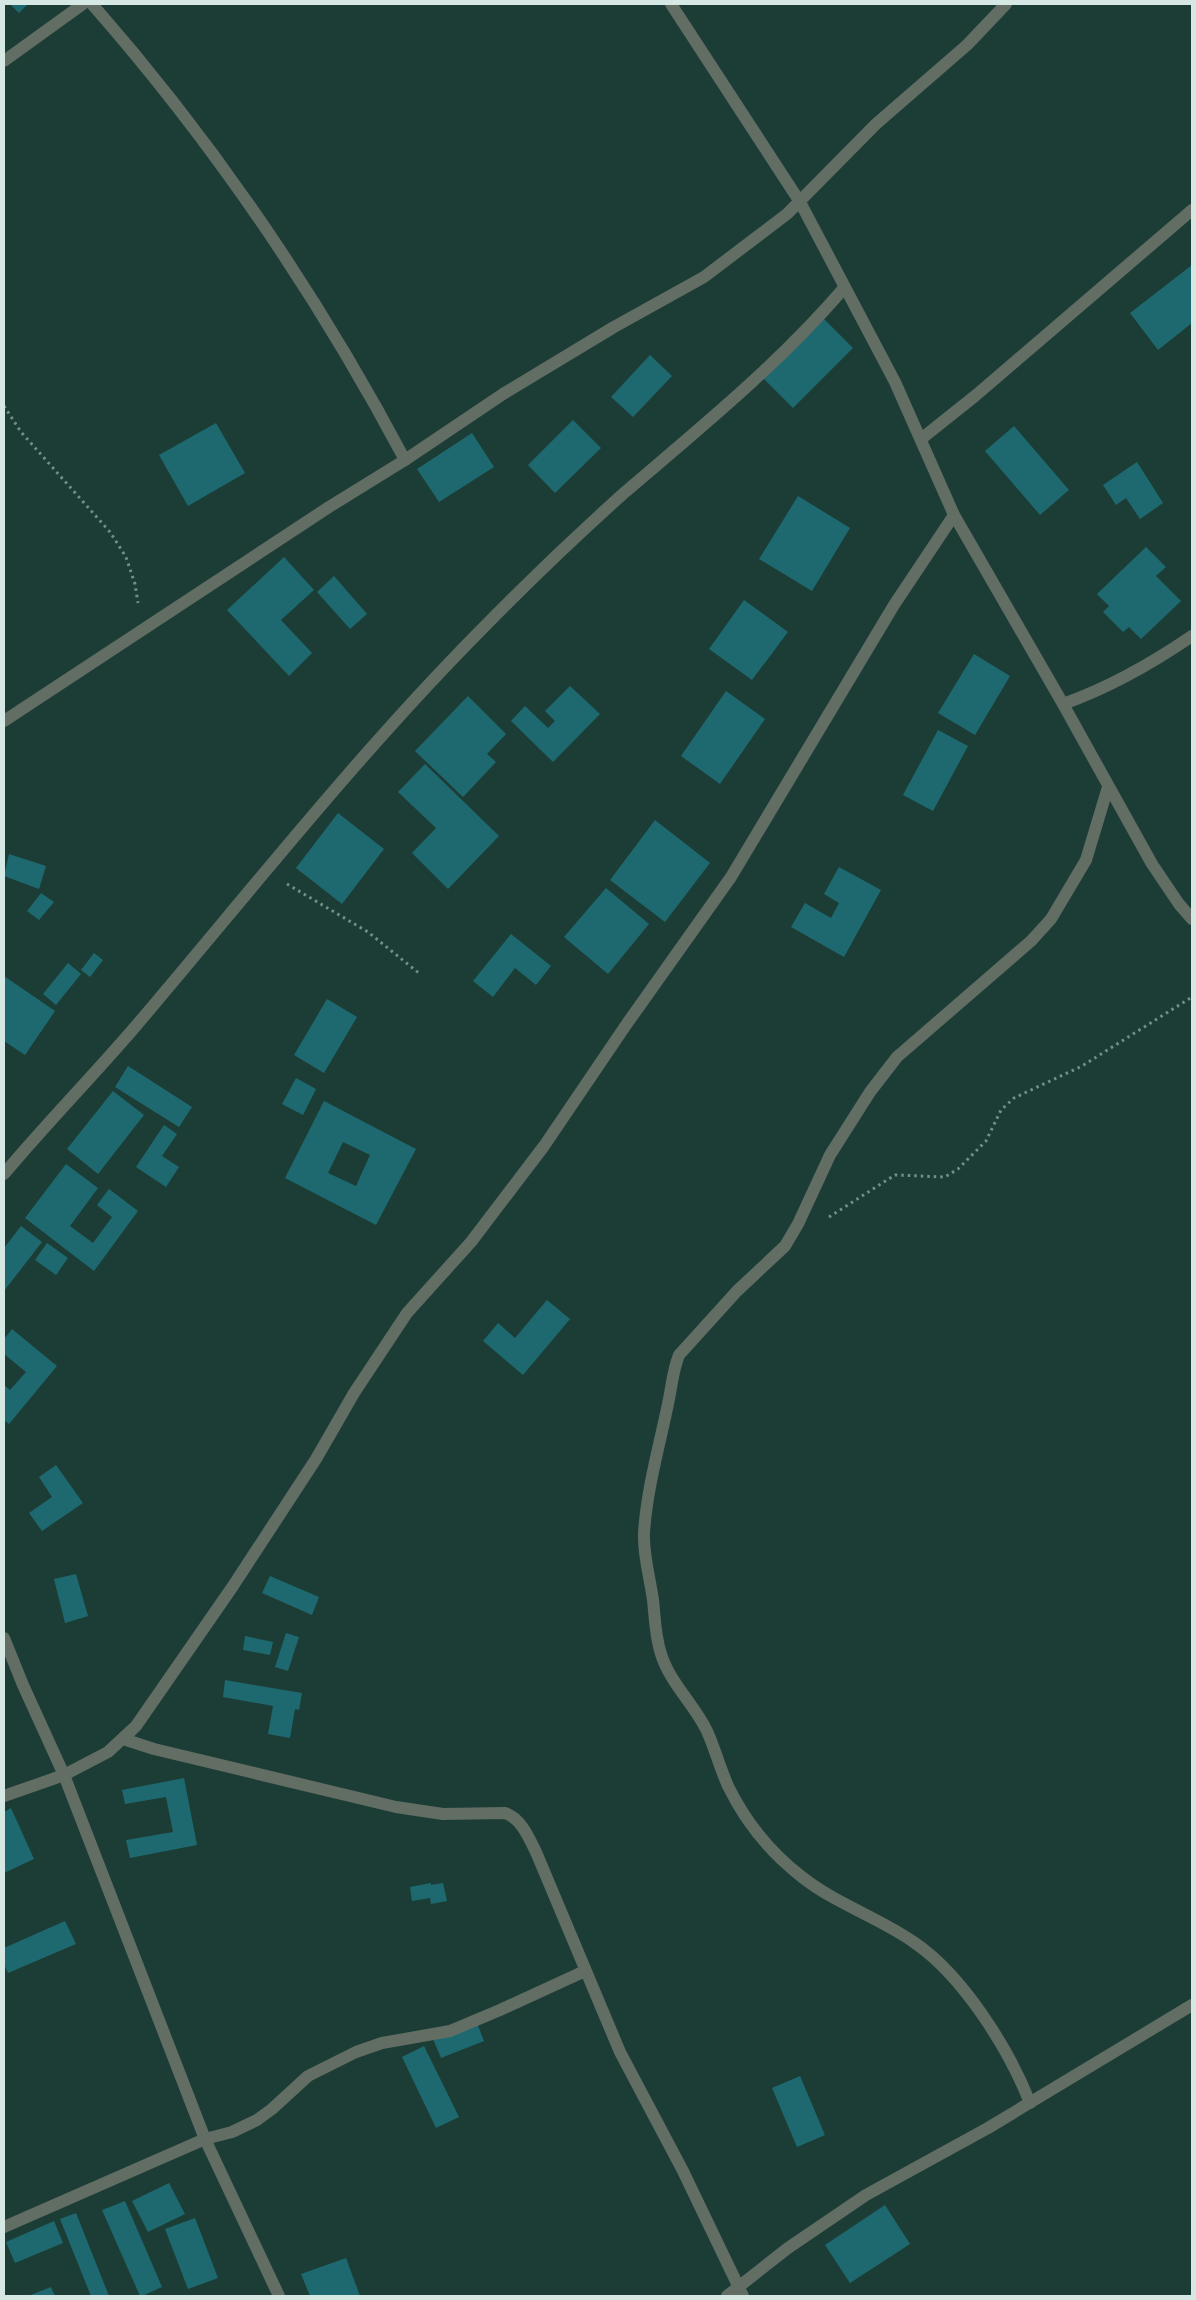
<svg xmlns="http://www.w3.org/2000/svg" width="1196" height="2300" font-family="Roboto,sans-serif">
  <rect width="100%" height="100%" fill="#1c3d36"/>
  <g fill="#1e696f" fill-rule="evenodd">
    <polygon points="10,4 28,4 19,13"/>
    <polygon points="1192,265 1192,323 1158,350 1130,313"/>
    <polygon points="822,317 853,348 793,408 762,377"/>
    <polygon points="650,355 672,376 633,417 611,397"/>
    <polygon points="573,420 601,448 555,493 528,465"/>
    <polygon points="216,423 245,473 188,506 159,455"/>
    <polygon points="1014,426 1069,490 1040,515 985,451"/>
    <polygon points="472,433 494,467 439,502 417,469"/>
    <polygon points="1137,462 1163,503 1140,519 1126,498 1116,505 1103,485"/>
    <polygon points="798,496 850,528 812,591 759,559"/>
    <polygon points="1146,547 1166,567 1156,576 1181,601 1141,639 1129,627 1123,632 1103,612 1109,606 1097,594"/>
    <polygon points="284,557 314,590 281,620 312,653 289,676 227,610"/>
    <polygon points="334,576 367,614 350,629 317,592"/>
    <polygon points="744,600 788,632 752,680 709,649"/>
    <polygon points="974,654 1010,676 975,735 938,713"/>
    <polygon points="570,686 600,714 553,762 511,721 525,706 548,728 555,721 545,711"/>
    <polygon points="726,691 765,719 720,784 681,756"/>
    <polygon points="468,696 506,734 487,754 496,762 463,797 415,751"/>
    <polygon points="938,730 968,746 933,811 903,795"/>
    <polygon points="425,764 499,836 448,889 412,853 436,828 398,792"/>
    <polygon points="338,813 384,849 342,904 296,868"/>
    <polygon points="655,820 710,863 665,922 610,880"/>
    <polygon points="9,854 46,866 39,889 4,876"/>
    <polygon points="839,867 881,890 844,957 791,927 805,903 831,918 839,903 824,894"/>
    <polygon points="606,888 649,924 608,974 564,937"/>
    <polygon points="41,893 54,902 39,920 27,911"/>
    <polygon points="511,934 551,966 536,985 515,968 493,997 473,981"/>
    <polygon points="94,953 103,960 90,977 81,970"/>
    <polygon points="68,963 81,974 56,1005 43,994"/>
    <polygon points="4,976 55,1011 25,1055 4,1041"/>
    <polygon points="327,999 357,1017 324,1073 294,1055"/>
    <polygon points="128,1066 192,1107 179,1127 115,1087"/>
    <polygon points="296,1078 316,1089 303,1115 282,1104"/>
    <polygon points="113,1091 144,1115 98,1174 67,1149"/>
    <path d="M324,1101L416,1149L376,1225L285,1178ZM343,1142L370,1155L356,1186L328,1173Z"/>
    <polygon points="164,1125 177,1134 162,1156 179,1167 166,1187 136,1167"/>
    <polygon points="66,1164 98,1188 70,1226 93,1243 112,1217 97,1205 109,1189 138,1211 94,1271 25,1218"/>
    <polygon points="21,1226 42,1242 4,1291 4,1248"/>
    <polygon points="47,1243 68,1258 56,1275 35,1260"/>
    <polygon points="547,1300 570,1319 523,1375 483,1341 498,1323 515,1338"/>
    <polygon points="12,1329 57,1366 9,1424 4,1420 4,1385 10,1390 26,1372 4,1354 4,1339"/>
    <polygon points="56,1465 83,1503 42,1531 29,1513 52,1497 39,1477"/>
    <polygon points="76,1574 88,1616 65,1623 54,1579"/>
    <polygon points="270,1576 319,1597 312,1615 262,1593"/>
    <polygon points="286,1633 299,1637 288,1671 275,1667"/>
    <polygon points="245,1636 273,1642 270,1655 243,1650"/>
    <polygon points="225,1680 302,1693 299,1710 295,1709 290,1738 268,1734 273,1706 223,1697"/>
    <polygon points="184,1778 197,1845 130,1858 126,1840 173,1832 166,1797 125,1804 122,1790"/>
    <polygon points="11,1808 34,1859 4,1873 4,1812"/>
    <polygon points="431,1883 431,1885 443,1883 447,1901 431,1904 430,1898 412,1901 410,1887"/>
    <polygon points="65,1921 76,1944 8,1973 4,1964 4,1948"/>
    <polygon points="477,2023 484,2041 441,2058 433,2039"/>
    <polygon points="424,2046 459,2117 436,2128 402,2057"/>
    <polygon points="800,2076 825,2135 797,2147 772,2088"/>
    <polygon points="169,2183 185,2214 148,2232 132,2201"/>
    <polygon points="125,2201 162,2287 142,2296 140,2296 102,2210"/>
    <polygon points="885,2205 910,2244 850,2283 825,2245"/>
    <polygon points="76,2213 109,2296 91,2296 60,2219"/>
    <polygon points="195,2218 218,2278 188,2289 165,2229"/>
    <polygon points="54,2221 63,2243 15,2263 6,2242"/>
    <polygon points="346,2258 360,2296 310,2296 301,2274"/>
    <polygon points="51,2287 55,2296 28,2296"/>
  </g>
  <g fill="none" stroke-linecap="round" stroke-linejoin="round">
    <g stroke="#748e88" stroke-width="3" stroke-dasharray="2.5 4" stroke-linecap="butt">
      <polyline points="4,406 21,432 110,532 126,557 135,584 138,603"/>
      <polyline points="287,884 368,932 420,974"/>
      <polyline points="829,1217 895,1175 945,1177 958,1169 986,1141 1001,1110 1014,1098 1082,1066 1192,997"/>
    </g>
    <g stroke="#626d64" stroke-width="12">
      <path d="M92,4C214,143 318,296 405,460"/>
      <polyline points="671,4 800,202 895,382 954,515 1063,704 1152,864 1179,904 1192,919"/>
      <polyline points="4,61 83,4"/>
      <polyline points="921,439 975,396 1192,210"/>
      <path d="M1063,704C1111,687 1151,664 1192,636"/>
      <polyline points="4,721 329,507 405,460 503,394 614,327 704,277 787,214 876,124 967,45 1006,4"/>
      <path d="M4,1174C46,1124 92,1077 135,1027C249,893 358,754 482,629C528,582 575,537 624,493C700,428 779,364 844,288"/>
      <polyline points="4,1638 23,1685 64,1775 205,2139 279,2296"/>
      <path d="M123,1739L154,1749L396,1807L443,1814L505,1813C521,1818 529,1838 536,1852L620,2052L683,2171L743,2296"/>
      <polyline points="4,1796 64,1775 108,1752 136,1726 233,1586 316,1459 354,1393 407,1313 471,1242 544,1146 626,1025 731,877 894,605 954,515"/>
      <path d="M1030,2103C1009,2049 963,1976 915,1943C880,1918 836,1904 802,1877C771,1853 745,1821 728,1786C720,1768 715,1749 707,1731C694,1704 670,1683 661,1654C655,1636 655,1618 653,1600C650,1578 643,1555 644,1533C647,1487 660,1444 669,1399C672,1384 673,1370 679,1355L737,1291L785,1246L798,1224L830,1155L870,1092L897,1057L1031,941L1051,919L1086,860L1108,787"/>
      <polyline points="4,2227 205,2139 232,2132 257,2120 272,2109 308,2076 356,2052 382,2043 450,2031 500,2010 585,1971"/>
      <polyline points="727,2296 788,2248 866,2195 988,2128 1192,2005"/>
    </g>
  </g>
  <rect width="1196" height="2300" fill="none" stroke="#d6e8e4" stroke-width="10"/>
</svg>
